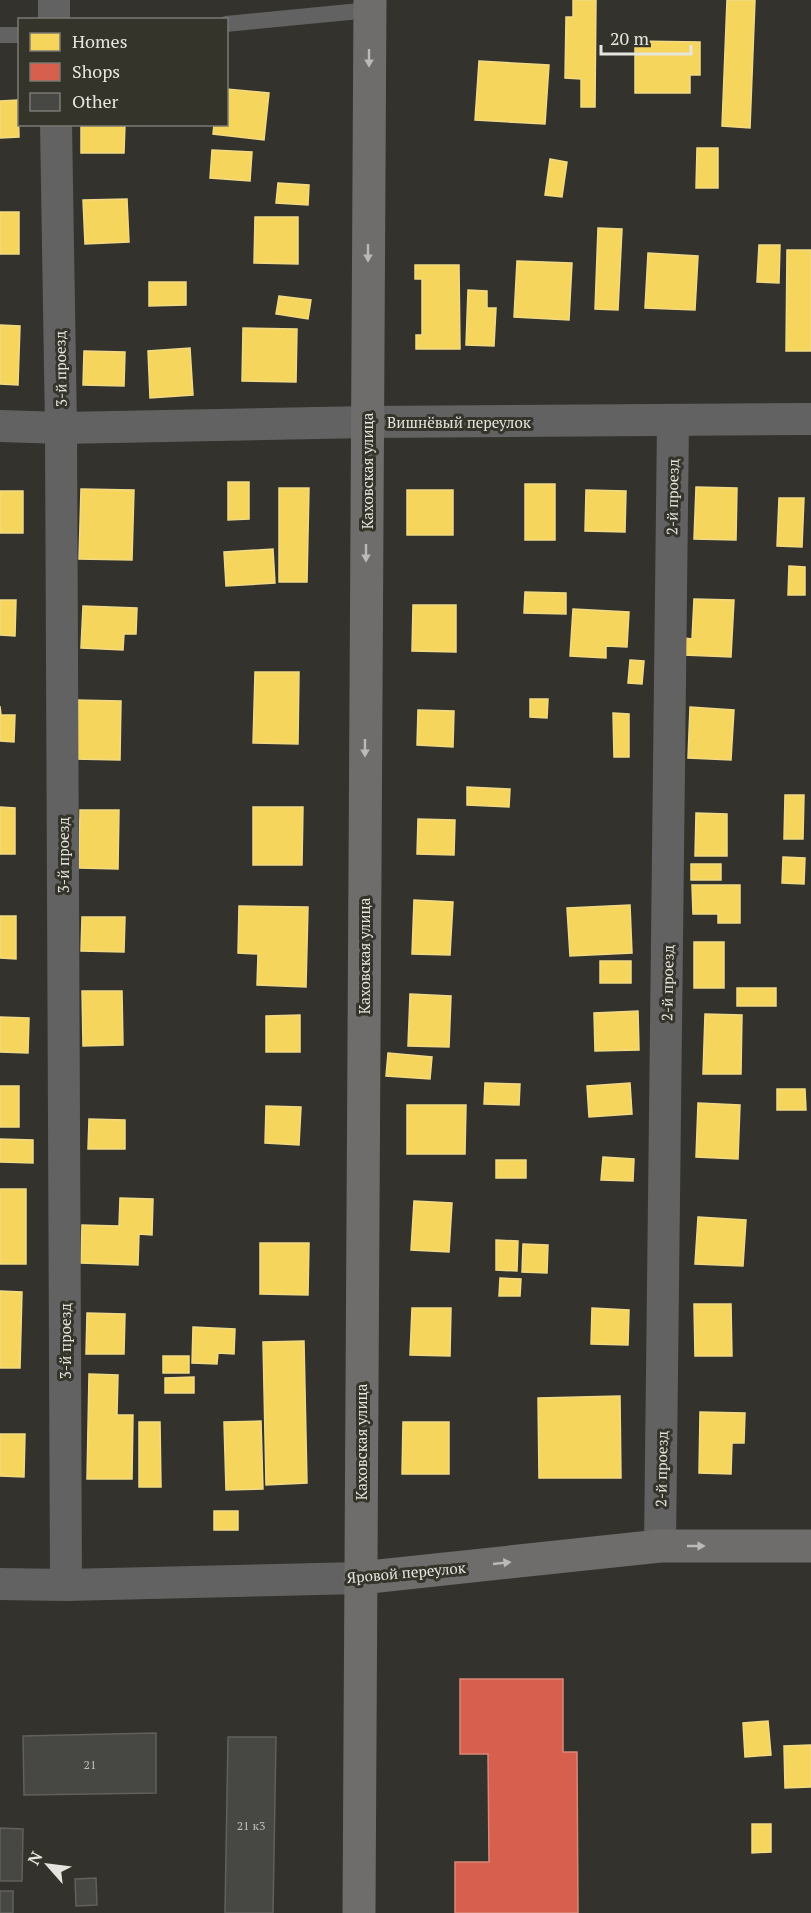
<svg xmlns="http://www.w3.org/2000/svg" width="811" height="1913" font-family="'PT Serif',serif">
  <rect width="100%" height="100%" fill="#33322d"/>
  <g fill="#f6d55c" stroke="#f1da83" stroke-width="1.5">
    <polygon points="573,0 596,0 595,107 581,107 581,79 565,78 566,17 573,17"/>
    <polygon points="727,0 755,0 750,128 722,126"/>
    <polygon points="635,41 700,42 700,75 690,75 690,93 635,93"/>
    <polygon points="479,61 549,65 545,124 475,120"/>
    <polygon points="226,89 269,93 264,140 213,134 214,124 226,124"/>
    <polygon points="18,100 19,137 0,138 0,101"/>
    <polygon points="81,124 125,124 124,153 81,153"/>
    <polygon points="697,148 718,148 718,188 696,188"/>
    <polygon points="212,150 252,152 250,181 210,178"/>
    <polygon points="550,159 567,162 562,197 545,195"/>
    <polygon points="278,183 309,185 308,205 276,203"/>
    <polygon points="127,199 129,242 85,244 83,200"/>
    <rect x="0" y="212" width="19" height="42"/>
    <polygon points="255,217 298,217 298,264 254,263"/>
    <polygon points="598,228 622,229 618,310 595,309"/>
    <polygon points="759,245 780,245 779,283 757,282"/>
    <polygon points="787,250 811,250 811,351 786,351"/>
    <polygon points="648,253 698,256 695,310 645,308"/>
    <polygon points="517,261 572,263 569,320 514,317"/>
    <polygon points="415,265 459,265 460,349 416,349 416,335 422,335 422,279 415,279"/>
    <polygon points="149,282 186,282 186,305 149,306"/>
    <polygon points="468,290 487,291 487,308 496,308 494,346 466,345"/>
    <polygon points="279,296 311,300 308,319 276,314"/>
    <polygon points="0,325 20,326 18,385 0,384"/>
    <polygon points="243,328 297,329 296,382 242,381"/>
    <polygon points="190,348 193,395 150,398 148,351"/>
    <polygon points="84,351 125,352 124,386 83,385"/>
    <polygon points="228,482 249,482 249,519 228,520"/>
    <rect x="525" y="484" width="30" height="56"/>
    <polygon points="696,487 737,488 736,540 694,539"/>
    <polygon points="279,488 309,488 307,582 279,582"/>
    <polygon points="81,489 134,490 132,560 79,559"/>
    <rect x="407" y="490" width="46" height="45"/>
    <polygon points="586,490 626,491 625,532 585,531"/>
    <rect x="0" y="491" width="23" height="42"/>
    <polygon points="779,498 804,498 802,547 777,546"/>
    <polygon points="273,549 275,583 226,586 224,552"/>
    <polygon points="789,566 805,567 805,595 788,595"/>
    <polygon points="525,592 566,593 566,614 524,613"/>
    <polygon points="694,599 734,600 731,657 684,655 685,638 692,639"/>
    <polygon points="0,600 16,600 15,636 0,635"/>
    <polygon points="413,605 456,605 456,652 412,651"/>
    <polygon points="83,606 137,608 136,634 124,634 123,650 81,648"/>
    <polygon points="573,609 629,612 627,647 606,646 606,658 570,656"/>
    <polygon points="630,660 644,661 642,684 628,683"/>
    <polygon points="255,672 299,672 298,744 253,743"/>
    <polygon points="530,699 548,699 547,718 530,717"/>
    <polygon points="75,700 121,701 120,760 74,759"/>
    <polygon points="0,706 1,715 15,715 14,742 0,741"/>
    <polygon points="690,707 734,710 731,760 688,758"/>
    <polygon points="418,710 454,711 453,747 417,745"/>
    <polygon points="613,713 629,714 629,757 614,757"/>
    <polygon points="467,787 510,789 509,807 467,805"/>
    <polygon points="785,795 804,795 803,839 784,839"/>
    <polygon points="0,807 15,808 15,854 0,854"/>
    <polygon points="253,807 303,807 302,865 253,865"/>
    <polygon points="80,810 119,810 118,869 79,868"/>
    <polygon points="696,813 727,814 727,856 695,856"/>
    <polygon points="418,819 455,820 454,855 417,854"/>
    <polygon points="783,857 805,858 804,884 782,883"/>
    <rect x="691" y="864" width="30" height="16"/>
    <polygon points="692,885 740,885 740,923 718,923 718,914 693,914"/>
    <polygon points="414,900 453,902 450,955 412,954"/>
    <polygon points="630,905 632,953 570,956 567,908"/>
    <polygon points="239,906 308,907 306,987 257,985 258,954 238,953"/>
    <polygon points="0,916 16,916 16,959 0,958"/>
    <polygon points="82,917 125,917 124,952 81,951"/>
    <rect x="694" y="942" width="30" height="46"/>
    <rect x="600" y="961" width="31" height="22"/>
    <rect x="737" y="988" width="39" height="18"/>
    <polygon points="82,991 122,991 123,1045 83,1046"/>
    <polygon points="410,994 451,996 449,1047 408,1046"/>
    <polygon points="638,1011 639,1050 595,1051 594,1013"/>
    <polygon points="705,1014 742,1015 741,1074 703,1074"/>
    <polygon points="300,1015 300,1052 266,1052 266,1016"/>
    <polygon points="0,1017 29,1018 28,1053 0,1052"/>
    <polygon points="388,1053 432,1057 430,1079 386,1076"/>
    <polygon points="485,1083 520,1084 519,1105 484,1104"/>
    <polygon points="630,1083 632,1114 589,1117 587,1086"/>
    <rect x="0" y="1086" width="19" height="41"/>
    <polygon points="777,1089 805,1089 806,1110 777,1110"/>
    <polygon points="698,1103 740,1105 738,1159 696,1157"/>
    <polygon points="407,1105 466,1105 465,1154 407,1154"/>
    <polygon points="266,1106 301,1107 299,1145 265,1143"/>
    <polygon points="89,1119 125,1120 125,1149 88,1149"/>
    <polygon points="0,1139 33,1140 33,1163 0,1162"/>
    <polygon points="603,1157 634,1159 633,1181 601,1180"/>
    <rect x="496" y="1160" width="30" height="18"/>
    <rect x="0" y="1189" width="26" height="75"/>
    <polygon points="120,1198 153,1199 152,1235 139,1234 138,1265 81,1263 82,1225 119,1226"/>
    <polygon points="414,1201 452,1203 449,1252 411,1250"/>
    <polygon points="698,1217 746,1220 743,1266 695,1264"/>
    <polygon points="496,1240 518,1241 517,1271 496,1270"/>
    <polygon points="260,1243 309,1243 308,1295 260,1294"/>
    <polygon points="523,1244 548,1245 547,1273 522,1272"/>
    <polygon points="500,1278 521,1279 520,1296 499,1296"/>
    <polygon points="0,1291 22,1292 20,1368 0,1368"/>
    <polygon points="694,1304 731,1304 732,1356 695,1356"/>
    <polygon points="412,1308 451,1308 450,1356 410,1355"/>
    <polygon points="592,1308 629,1310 628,1345 591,1344"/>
    <polygon points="87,1313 125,1314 124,1354 86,1354"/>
    <polygon points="193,1327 235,1329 234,1354 218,1353 217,1364 192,1363"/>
    <polygon points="304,1341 307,1483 266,1485 263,1342"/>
    <rect x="163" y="1356" width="26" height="17"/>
    <polygon points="89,1374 118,1375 117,1415 133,1415 132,1479 87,1479"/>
    <polygon points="194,1377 194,1393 165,1393 165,1378"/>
    <polygon points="620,1396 621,1478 539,1478 538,1398"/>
    <polygon points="700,1412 745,1413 744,1443 732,1443 731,1474 699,1473"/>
    <polygon points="261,1421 263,1489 226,1490 224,1422"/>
    <polygon points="139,1422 160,1422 161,1487 139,1487"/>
    <polygon points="403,1422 449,1422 449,1474 402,1474"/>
    <polygon points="0,1434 25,1434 24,1477 0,1476"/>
    <rect x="214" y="1511" width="24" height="19"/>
    <polygon points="768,1721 771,1755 745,1757 743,1723"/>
    <polygon points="811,1745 811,1787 785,1788 784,1746"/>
    <polygon points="752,1824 771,1824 771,1852 752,1853"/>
  </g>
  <polygon fill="#d6604d" stroke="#da8878" stroke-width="1.5" points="460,1679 563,1679 563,1752 577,1752 578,1913 455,1913 455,1862 489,1862 488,1754 460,1754"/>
  <g fill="#474743" stroke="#61605c" stroke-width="1.5">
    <polygon points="156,1733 156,1793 24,1795 23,1736"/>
    <polygon points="228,1737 276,1737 273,1913 225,1913"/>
    <polygon points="0,1828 23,1829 22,1881 0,1881"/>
    <polygon points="96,1878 97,1905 76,1906 75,1879"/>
    <rect x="0" y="1891" width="13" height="22"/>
  </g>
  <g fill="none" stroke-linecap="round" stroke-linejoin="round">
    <g stroke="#636262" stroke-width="16">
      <polyline points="226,24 370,10"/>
      <polyline points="0,35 20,35"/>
    </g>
    <g stroke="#636262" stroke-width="32">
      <polyline points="54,20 54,0"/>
      <polyline points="56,124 61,428 66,1585"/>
      <polyline points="0,426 61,428 367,422 811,419"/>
      <polyline points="660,1546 673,421"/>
      <polyline points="0,1584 66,1585 360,1578"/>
    </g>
    <g stroke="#6e6d6c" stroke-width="33">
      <polyline points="360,1578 660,1546 811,1546"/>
      <polyline points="359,1913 370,0"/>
    </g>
  </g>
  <defs><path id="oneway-solid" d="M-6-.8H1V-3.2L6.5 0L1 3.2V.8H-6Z" transform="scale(1.5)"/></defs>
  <g fill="#bbbab6">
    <use href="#oneway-solid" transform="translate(369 58) rotate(90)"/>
    <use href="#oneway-solid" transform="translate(368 253) rotate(90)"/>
    <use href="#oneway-solid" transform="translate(366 553) rotate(90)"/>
    <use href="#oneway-solid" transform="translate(365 748) rotate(90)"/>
    <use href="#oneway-solid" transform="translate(696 1546)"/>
    <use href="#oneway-solid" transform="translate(502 1563) rotate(-6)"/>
  </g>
  <g text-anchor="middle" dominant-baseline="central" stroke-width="6" stroke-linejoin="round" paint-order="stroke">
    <g font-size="12" fill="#bebdb7">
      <text x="90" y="1764">21</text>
      <text x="251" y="1825">21 к3</text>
    </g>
    <g font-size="15" fill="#e5e4de" stroke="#35342b">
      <text transform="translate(60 369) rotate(-91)">3-й проезд</text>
      <text x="459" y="422">Вишнёвый переулок</text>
      <text transform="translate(367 471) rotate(-90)">Каховская улица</text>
      <text transform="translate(672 497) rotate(-89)">2-й проезд</text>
      <text transform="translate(63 855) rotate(-90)">3-й проезд</text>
      <text transform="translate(364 956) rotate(-90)">Каховская улица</text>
      <text transform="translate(667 983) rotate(-89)">2-й проезд</text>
      <text transform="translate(65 1341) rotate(-90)">3-й проезд</text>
      <text transform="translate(361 1442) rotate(-90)">Каховская улица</text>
      <text transform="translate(661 1469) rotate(-89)">2-й проезд</text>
      <text transform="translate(406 1572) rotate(-5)">Яровой переулок</text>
    </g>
  </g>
  <rect x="18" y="18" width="210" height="108" fill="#35342b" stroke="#7b7a73" stroke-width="1.5"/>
  <rect x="30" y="33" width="30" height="18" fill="#f6d55c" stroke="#7b7a73" stroke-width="1.5"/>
  <text x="72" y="48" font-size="18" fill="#e5e4de">Homes</text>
  <rect x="30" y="63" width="30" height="18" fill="#d6604d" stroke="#7b7a73" stroke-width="1.5"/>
  <text x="72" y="78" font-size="18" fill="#e5e4de">Shops</text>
  <rect x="30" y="93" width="30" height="18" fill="#474743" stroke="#7b7a73" stroke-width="1.5"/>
  <text x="72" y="108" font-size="18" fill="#e5e4de">Other</text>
  <g transform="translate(48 1865) rotate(298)" stroke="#35342b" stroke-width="4.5" paint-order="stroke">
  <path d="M0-4.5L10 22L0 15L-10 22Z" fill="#e5e4de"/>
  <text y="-9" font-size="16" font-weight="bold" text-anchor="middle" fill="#e5e4de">N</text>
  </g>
  <path d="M601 45v9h90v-9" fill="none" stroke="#e5e4de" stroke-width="3"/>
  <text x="610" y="45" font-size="18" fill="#e5e4de" stroke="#35342b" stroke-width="4.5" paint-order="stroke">20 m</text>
</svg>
